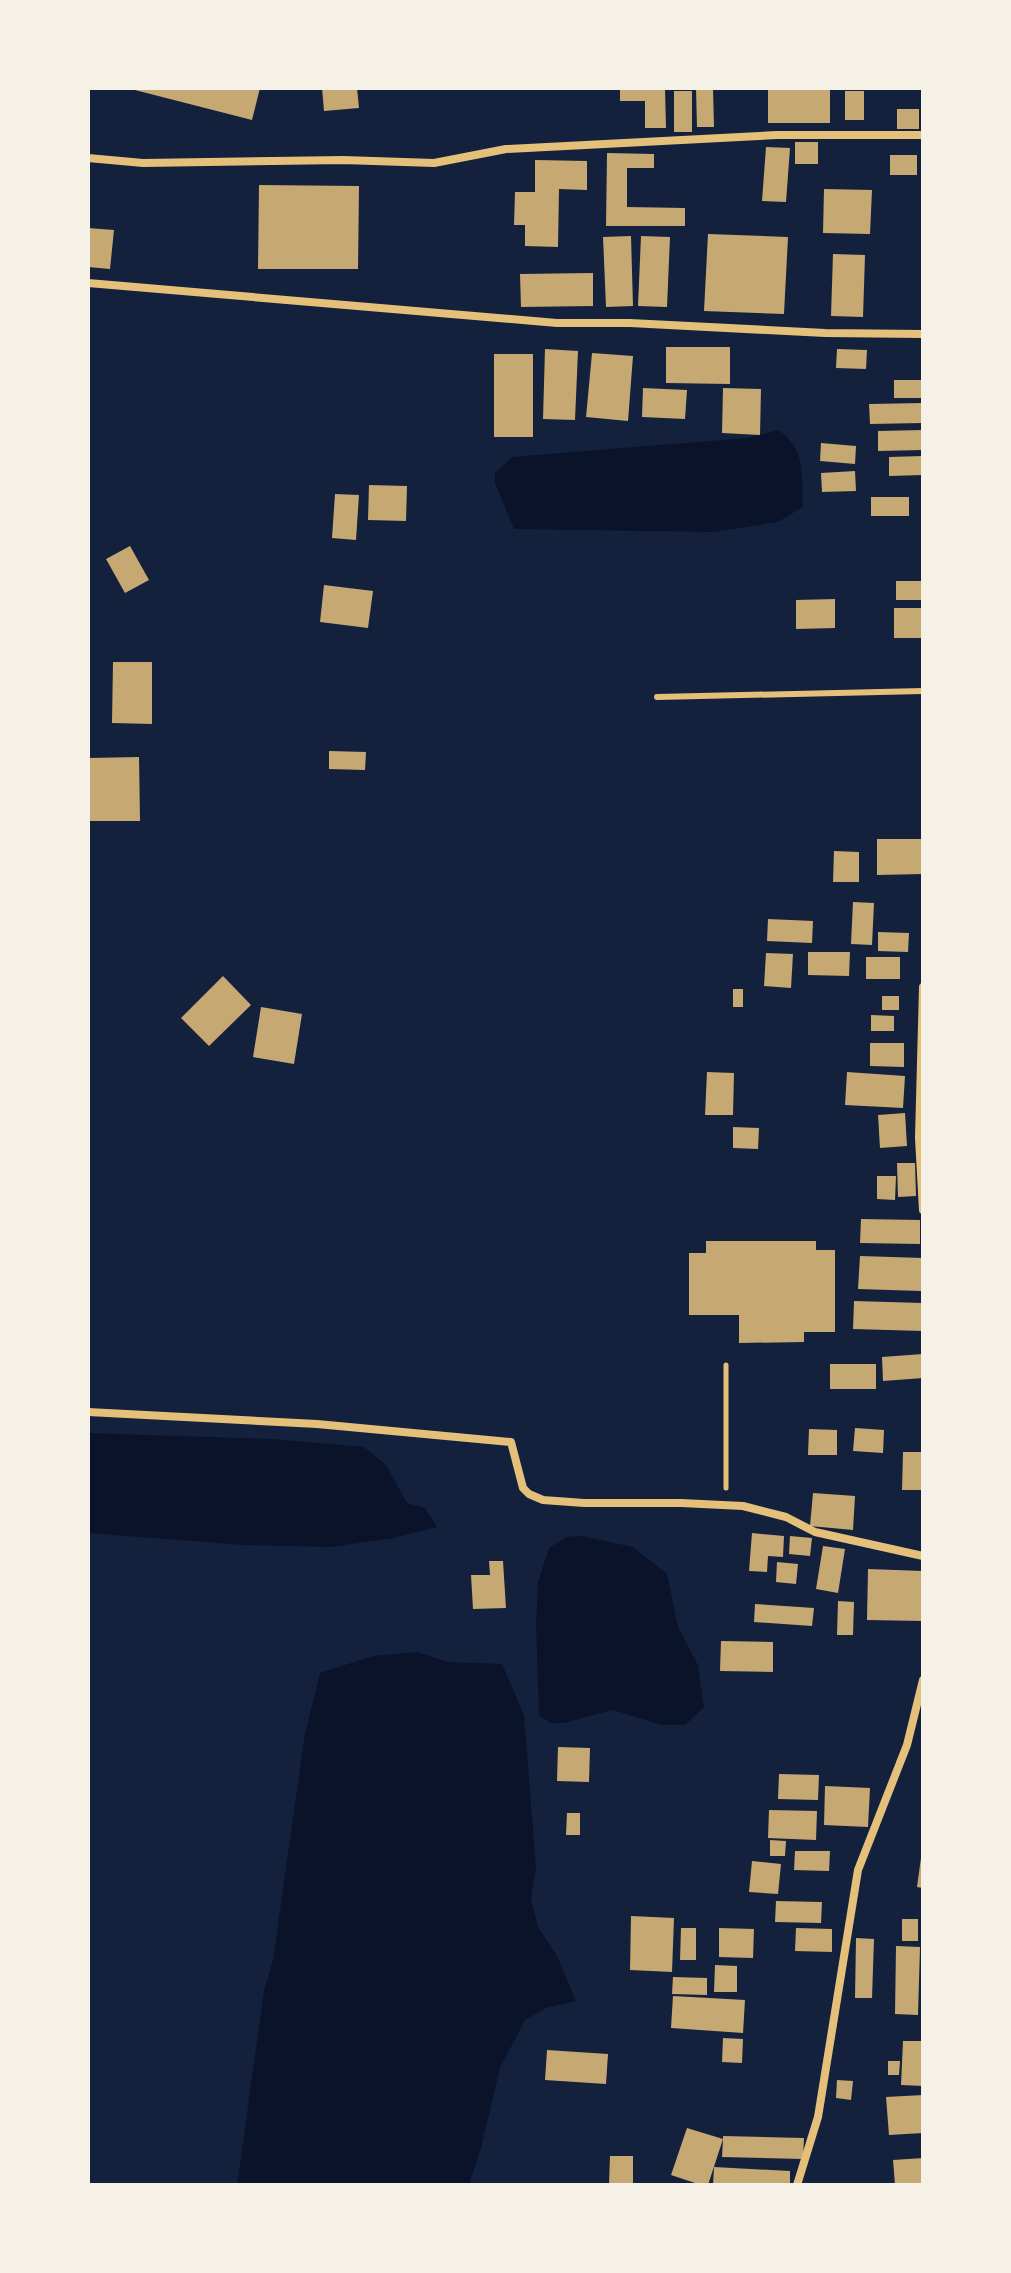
<svg xmlns="http://www.w3.org/2000/svg" width="1011" height="2273" font-family="'DM Sans',sans-serif">
  <rect width="100%" height="100%" fill="#14213d"/>
  <g fill="#0b132b">
    <path d="M779,430C807,451 801,475 803,507L778,522L714,532L514,529L495,483V473L512,457L747,438Z"/>
    <polygon points="88,1433 273,1439 364,1447 386,1465 407,1503 425,1508 437,1527 393,1538 331,1547 244,1545 88,1533"/>
    <polygon points="582,1536 633,1547 667,1574 678,1627 698,1665 704,1707 685,1725 661,1725 613,1710 564,1723 550,1723 539,1715 536,1626 538,1582 549,1548 566,1537"/>
    <polygon points="417,1652 448,1662 502,1664 524,1715 536,1868 531,1899 538,1927 557,1956 576,2001 546,2008 525,2020 500,2068 481,2148 469,2185 237,2185 264,1991 273,1960 305,1733 320,1673 373,1656"/>
  </g>
  <g fill="#c6a872">
    <polygon points="127,88 260,88 252,120"/>
    <polygon points="322,88 357,88 359,108 324,111"/>
    <polygon points="620,88 665,88 666,128 645,128 645,101 620,101"/>
    <polygon points="696,88 713,88 714,127 697,127"/>
    <rect x="768" y="88" width="62" height="35"/>
    <rect x="674" y="91" width="18" height="41"/>
    <rect x="845" y="91" width="19" height="29"/>
    <rect x="897" y="109" width="22" height="20"/>
    <rect x="795" y="142" width="23" height="22"/>
    <polygon points="766,147 790,148 786,202 762,201"/>
    <polygon points="607,153 654,154 654,168 627,168 627,207 685,208 685,226 606,226"/>
    <rect x="890" y="155" width="27" height="20"/>
    <polygon points="535,160 587,161 587,190 559,189 558,247 525,246 525,225 514,225 515,192 535,192"/>
    <polygon points="259,185 359,186 358,269 258,269"/>
    <polygon points="824,189 872,190 870,234 823,233"/>
    <polygon points="88,228 114,230 110,269 88,267"/>
    <polygon points="708,234 788,237 784,314 704,311"/>
    <polygon points="631,236 633,306 606,307 603,237"/>
    <polygon points="641,236 670,237 667,307 638,306"/>
    <polygon points="833,254 865,255 863,317 831,316"/>
    <polygon points="593,273 593,306 521,307 520,274"/>
    <polygon points="666,347 730,347 730,384 666,383"/>
    <polygon points="545,349 578,351 575,420 543,419"/>
    <polygon points="837,349 867,350 866,369 836,368"/>
    <polygon points="592,353 633,356 628,421 586,417"/>
    <rect x="494" y="354" width="39" height="83"/>
    <rect x="894" y="380" width="29" height="18"/>
    <polygon points="643,388 687,390 685,419 642,417"/>
    <polygon points="723,388 761,389 760,435 722,433"/>
    <polygon points="923,403 923,423 870,424 869,404"/>
    <polygon points="923,430 923,450 878,451 878,431"/>
    <polygon points="821,443 856,446 855,464 820,461"/>
    <polygon points="923,456 923,475 889,476 889,457"/>
    <polygon points="855,471 856,491 822,492 821,473"/>
    <polygon points="369,485 407,486 406,521 368,520"/>
    <polygon points="335,494 359,495 356,540 332,538"/>
    <rect x="871" y="497" width="38" height="19"/>
    <polygon points="130,546 149,580 125,593 106,559"/>
    <rect x="896" y="581" width="27" height="19"/>
    <polygon points="324,585 373,591 368,628 320,622"/>
    <polygon points="835,599 835,628 796,629 796,600"/>
    <rect x="894" y="608" width="29" height="30"/>
    <polygon points="113,662 152,662 152,724 112,723"/>
    <polygon points="329,751 366,752 365,770 329,769"/>
    <polygon points="139,757 140,821 88,821 88,758"/>
    <polygon points="877,839 923,839 923,874 877,875"/>
    <polygon points="834,851 859,852 859,882 833,882"/>
    <polygon points="853,902 874,903 872,945 851,944"/>
    <polygon points="768,919 813,921 812,943 767,941"/>
    <polygon points="878,932 909,933 908,952 878,951"/>
    <polygon points="808,952 850,952 849,976 808,975"/>
    <polygon points="766,953 793,954 791,988 764,986"/>
    <rect x="866" y="957" width="34" height="22"/>
    <polygon points="223,976 251,1005 209,1046 181,1018"/>
    <rect x="733" y="989" width="10" height="18"/>
    <rect x="882" y="996" width="17" height="14"/>
    <polygon points="261,1007 302,1014 294,1064 253,1057"/>
    <polygon points="871,1015 894,1016 894,1031 871,1031"/>
    <polygon points="870,1043 904,1043 904,1067 870,1066"/>
    <polygon points="707,1072 734,1073 733,1115 705,1115"/>
    <polygon points="847,1072 905,1076 903,1108 845,1105"/>
    <polygon points="905,1113 907,1146 880,1148 878,1115"/>
    <polygon points="733,1127 759,1128 758,1149 733,1148"/>
    <polygon points="897,1163 915,1163 916,1196 898,1197"/>
    <polygon points="877,1176 896,1176 895,1200 877,1199"/>
    <polygon points="861,1219 920,1220 920,1244 860,1243"/>
    <polygon points="706,1241 816,1241 816,1250 835,1250 835,1332 804,1332 804,1342 739,1343 739,1315 689,1315 689,1253 706,1253"/>
    <polygon points="860,1256 923,1258 921,1291 858,1289"/>
    <polygon points="854,1301 923,1303 923,1331 853,1329"/>
    <polygon points="923,1354 923,1378 883,1381 882,1357"/>
    <rect x="830" y="1364" width="46" height="25"/>
    <polygon points="855,1428 884,1430 883,1453 853,1451"/>
    <polygon points="809,1429 837,1430 837,1455 808,1455"/>
    <polygon points="903,1452 923,1452 923,1490 902,1490"/>
    <polygon points="813,1493 855,1496 853,1530 810,1526"/>
    <polygon points="752,1533 784,1536 783,1557 768,1556 767,1572 749,1571"/>
    <polygon points="790,1536 812,1538 810,1556 789,1554"/>
    <polygon points="823,1546 845,1549 838,1593 816,1589"/>
    <polygon points="489,1561 503,1561 506,1608 473,1609 471,1575 490,1575"/>
    <polygon points="777,1562 798,1564 796,1584 776,1582"/>
    <polygon points="868,1569 923,1571 923,1621 867,1620"/>
    <polygon points="838,1601 854,1602 853,1635 837,1635"/>
    <polygon points="755,1604 814,1608 812,1626 754,1622"/>
    <polygon points="721,1641 773,1642 773,1672 720,1671"/>
    <polygon points="558,1747 590,1748 589,1782 557,1781"/>
    <polygon points="779,1774 819,1775 818,1800 778,1799"/>
    <polygon points="825,1786 870,1788 868,1827 824,1825"/>
    <polygon points="769,1810 817,1811 816,1840 768,1838"/>
    <polygon points="567,1813 580,1813 580,1835 566,1835"/>
    <polygon points="770,1840 786,1841 785,1856 770,1856"/>
    <polygon points="795,1851 830,1851 829,1871 794,1870"/>
    <polygon points="921,1858 923,1858 923,1888 917,1887"/>
    <polygon points="752,1861 781,1864 778,1894 749,1892"/>
    <polygon points="776,1901 822,1902 821,1923 775,1922"/>
    <polygon points="631,1916 674,1918 672,1972 630,1970"/>
    <rect x="902" y="1919" width="16" height="22"/>
    <polygon points="681,1928 696,1928 696,1960 680,1960"/>
    <polygon points="719,1928 754,1929 753,1958 719,1957"/>
    <polygon points="796,1928 832,1929 832,1952 795,1951"/>
    <polygon points="856,1938 874,1939 872,1998 855,1998"/>
    <polygon points="896,1946 920,1947 918,2015 895,2014"/>
    <polygon points="715,1965 737,1966 737,1992 714,1992"/>
    <polygon points="673,1977 707,1978 707,1995 672,1994"/>
    <polygon points="673,1996 745,2000 743,2033 671,2028"/>
    <polygon points="723,2038 743,2039 742,2063 722,2062"/>
    <polygon points="903,2041 923,2041 923,2086 901,2085"/>
    <polygon points="547,2050 608,2054 606,2084 545,2080"/>
    <polygon points="888,2061 900,2061 899,2075 888,2075"/>
    <polygon points="837,2080 853,2081 851,2100 836,2098"/>
    <polygon points="923,2095 923,2133 889,2135 886,2097"/>
    <polygon points="687,2128 723,2139 723,2136 804,2138 803,2159 722,2157 723,2139 708,2185 701,2185 671,2175"/>
    <polygon points="610,2156 633,2156 633,2185 609,2185"/>
    <polygon points="923,2158 923,2185 895,2185 893,2160"/>
    <polygon points="714,2167 790,2171 790,2185 713,2185"/>
  </g>
  <g fill="none" stroke-linecap="round" stroke-linejoin="round">
    <polyline stroke="#e5c07b" stroke-width="5" points="726,1488 726,1365"/>
    <polyline stroke="#e5c07b" stroke-width="6" points="657,697 923,691"/>
    <g stroke="#e5c07b" stroke-width="8">
      <polyline points="88,158 143,163 343,160 434,163 506,149 777,135 923,135"/>
      <polyline points="88,283 557,323 630,323 825,333 923,334"/>
      <polyline points="923,987 919,1138 923,1210"/>
      <polyline points="88,1412 317,1424 511,1442 523,1488 529,1494 543,1500 584,1503 681,1503 743,1506 786,1517 815,1532 923,1556"/>
      <polyline points="797,2185 818,2117 858,1870 907,1745 923,1680"/>
    </g>
  </g>
  <rect width="1011" height="2273" fill="none" stroke="#f6f1e7" stroke-width="180"/>
</svg>
